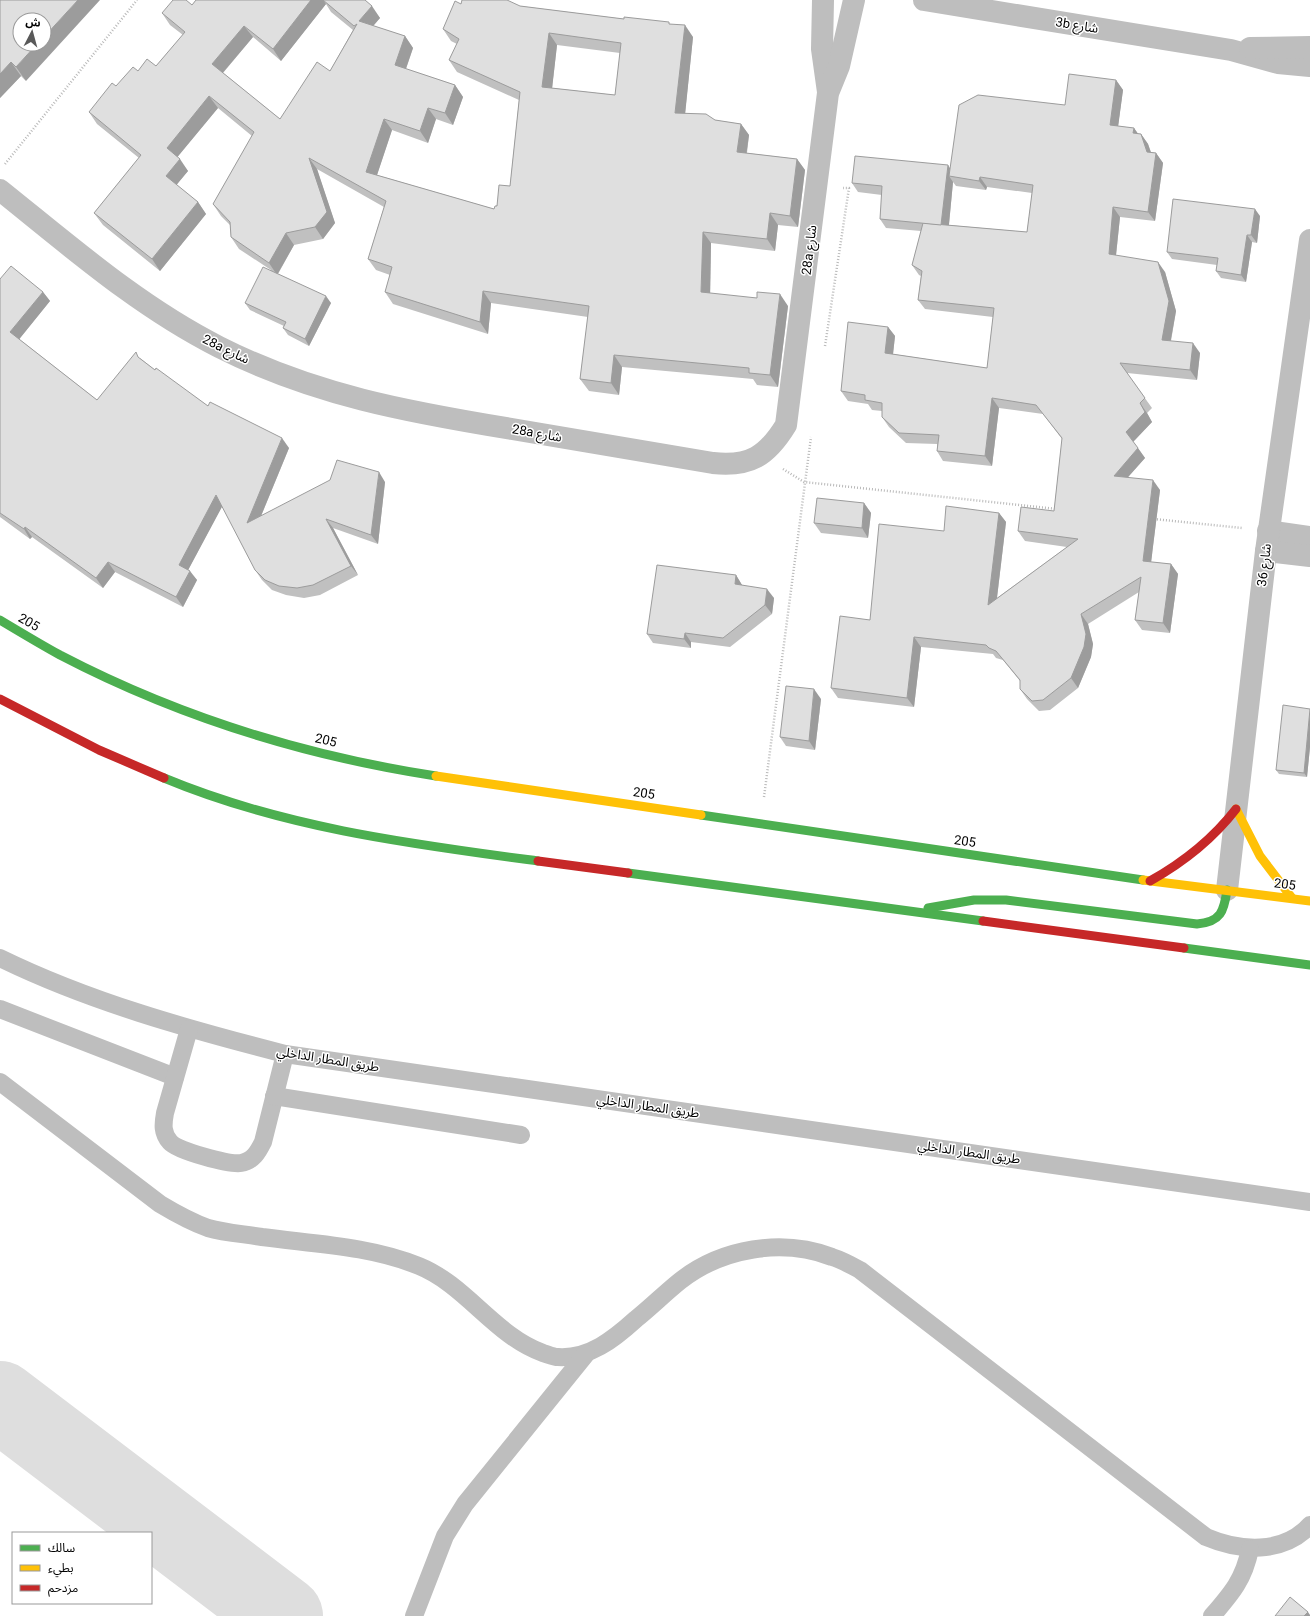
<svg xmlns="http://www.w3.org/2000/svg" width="1310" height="1616" font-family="Roboto,'Noto Sans Arabic',sans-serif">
  <rect width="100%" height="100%" fill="#fff"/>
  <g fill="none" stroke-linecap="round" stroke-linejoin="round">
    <polyline stroke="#dedede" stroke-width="80" points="0,1401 283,1616"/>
    <g stroke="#b9b9b9" stroke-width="2.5" stroke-dasharray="1 2" stroke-linecap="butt">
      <polyline points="5,164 137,0"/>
      <polyline points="825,346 849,188 843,188"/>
      <polyline points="783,469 804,482 1057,509"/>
      <polyline points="1154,519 1242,528"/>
      <polyline points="764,797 811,437"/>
    </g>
    <g stroke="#bebebe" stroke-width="18">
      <path d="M0,958C90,1002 188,1029 285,1054L1310,1202"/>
      <polyline points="0,1009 175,1077"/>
      <path d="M189,1029L165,1113C163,1124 162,1133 170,1142C178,1151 230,1165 241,1163C253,1161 258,1152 263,1142L285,1054"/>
      <path d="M0,1082L160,1204C175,1213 191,1222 208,1228C225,1233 244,1234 262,1237C314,1244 370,1246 419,1266C466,1285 495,1336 543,1353C547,1354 553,1357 558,1357C589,1359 614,1339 636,1319C651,1307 665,1293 680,1281C722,1248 782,1238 832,1257C842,1260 851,1265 860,1270L1206,1537C1239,1551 1283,1555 1310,1525"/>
      <polyline points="274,1096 521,1135"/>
      <polyline points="414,1616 445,1536 465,1504 586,1354"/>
      <path d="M1212,1616C1232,1593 1244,1579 1250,1549"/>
    </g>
    <g stroke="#bebebe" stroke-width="22">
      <polyline points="823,0 822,49 828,92"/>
      <polyline points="924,0 1231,50 1278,63 1310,66"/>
      <polyline points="1250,48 1310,47"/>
      <path d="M0,190C70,246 138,306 219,347C314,395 408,412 512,429C579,440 646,452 713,463C750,467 767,456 786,425L828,93L839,66L854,0"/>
      <polyline points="1268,531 1310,537"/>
      <polyline points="1266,551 1310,556"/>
      <polyline points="1227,890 1266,551 1310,240"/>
    </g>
    <g stroke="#4caf50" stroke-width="9">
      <path d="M0,620C20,632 40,644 60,655C177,716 306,756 436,776"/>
      <path d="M164,778C284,828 411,844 538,861"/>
      <polyline points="701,815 1143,880"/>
      <polyline points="628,873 983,921"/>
      <path d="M928,908L974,900H1006L1197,924C1221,922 1224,911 1227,890"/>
      <polyline points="1184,948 1310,965"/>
    </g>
    <g stroke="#ffc107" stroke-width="9">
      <polyline points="436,776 701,815"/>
      <polyline points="1236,809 1260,856 1292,898"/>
      <polyline points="1143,880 1310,901"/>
    </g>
    <g stroke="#c62828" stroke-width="9">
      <polyline points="0,699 99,750 164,778"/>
      <polyline points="538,861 628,873"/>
      <path d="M1150,881C1184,862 1212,840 1236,809"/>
      <polyline points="983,921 1184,948"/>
    </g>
  </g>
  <g fill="#c0c0c0" fill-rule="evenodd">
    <polygon points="0,0 26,81 21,76 0,98"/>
    <path d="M196,0H365L380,18L373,26L405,36L413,48L406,69L455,85L463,97L453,125L436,119L428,143L392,130L377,175L494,209L510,186L519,100L457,72L449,60L457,44L451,41L443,29L461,4L520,6L624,19L671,24L693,37L685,113L715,120L741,124L749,135L747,153L797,159L805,170L798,227L778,225L775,251L711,243L710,293L788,306L778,387L757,385L753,379L622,367L619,395L589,391L580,379L588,317L491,303L488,334L393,304L385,292L390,275L376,270L368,259L384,207L317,169L335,223L323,239L294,245L278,274L331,303L309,346L288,335L283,328L284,326L250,310L245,303L271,270L239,249L231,237L230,225L221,216L213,204L252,136L218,108L177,157L188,171L176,185L198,202L206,214L160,271L103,225L94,213L139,158L97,124L89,112L116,86L138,71L156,66L183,35L170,25L162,13L192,5ZM326,4L331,12L353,30L330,71L280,119L223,73L253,37L281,61ZM557,45L620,53L615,95L552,88Z"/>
    <path d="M1116,80L1123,90L1118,126L1134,128L1138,134H1141L1148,144L1151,152L1156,153L1163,163L1155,221L1120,217L1116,256L1165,272L1176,311L1171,341L1200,353L1197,380L1127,373L1152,408L1147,413L1152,422L1133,442L1145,458L1128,477L1160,490L1151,562L1171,564L1178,574L1170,633L1142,630L1135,620L1139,592L1088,624L1093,644L1091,657L1078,688L1050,710L1039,711L1027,699L1020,689V681L1003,660L996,658L993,654L921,647L914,707L838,698L831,688L870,620L944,531L999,513L1006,522L997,598L1067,547L1025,541L1018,531L1054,511L1062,439L1043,414L999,408L992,466L943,461L937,451V444L906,443L889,427L882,417V411L872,410L868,404L848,401L841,391L888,327L895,336L893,354L987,368L993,317L925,309L918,300L921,276L919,275L912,265L921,231L886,228L880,219L882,195L858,192L852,183L948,165L950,169L1065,105ZM953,182L956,186L986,190L987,187L1032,193L1027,232L949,225Z"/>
    <polygon points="1260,216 1257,243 1252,242 1246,282 1221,278 1216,271 1217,265 1172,259 1167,252"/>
    <polygon points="0,279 43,292 50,301 19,339 97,400 140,358 155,370 208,406 289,448 261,516 385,482 378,544 333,528 358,575 320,595 304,598 286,595 272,590 262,580 255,570 222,506 188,570 197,580 183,607 115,572 103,588 32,537 30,539 0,517"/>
    <polygon points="864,503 871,513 868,538 821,533 814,523"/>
    <polygon points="736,575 742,585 774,598 772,614 730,647 691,642 691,648 653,643 647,634"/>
    <polygon points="821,699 815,750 786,746 780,737"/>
    <polygon points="1310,709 1310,747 1307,777 1279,774 1276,770"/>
  </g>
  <g fill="#9c9c9c">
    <polygon points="78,0 100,0 26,81 16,67 37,44 44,44 44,37"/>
    <polygon points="311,0 324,0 323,0 326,4 281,61 273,49"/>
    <polygon points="372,6 380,18 367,33 359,21"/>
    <polygon points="685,25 693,37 684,125 675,113"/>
    <polygon points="244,26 253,37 220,76 212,64"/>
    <polygon points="549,33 557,45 551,98 542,87"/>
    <polygon points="405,36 413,48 403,77 395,65"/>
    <polygon points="11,62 21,76 0,98 0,74"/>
    <polygon points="1116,80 1123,90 1117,135 1110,125"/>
    <polygon points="455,85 463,97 453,125 445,113"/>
    <polygon points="209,96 218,108 175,160 167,148"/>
    <polygon points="428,108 436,119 428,143 420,131"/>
    <polygon points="384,119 392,130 374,184 366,172"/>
    <polygon points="741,124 749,135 745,164 737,152"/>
    <polygon points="1134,128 1141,138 1133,133"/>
    <polygon points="1141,134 1148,144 1154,162 1147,152"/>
    <polygon points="1156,153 1163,163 1155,221 1148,212"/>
    <polygon points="309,158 317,169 335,223 323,239 315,227"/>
    <polygon points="180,159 188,171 174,188 166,176"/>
    <polygon points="797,159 805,170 798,227 790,216"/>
    <polygon points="948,165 954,175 949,176 953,182 948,234 941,225"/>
    <polygon points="980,177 987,187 986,190 979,181"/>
    <polygon points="198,202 206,214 160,271 152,259"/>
    <polygon points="1113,207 1120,217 1115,264 1109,254"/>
    <polygon points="1255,209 1260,216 1257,243 1251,235"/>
    <polygon points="770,213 778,225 775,251 767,239"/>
    <polygon points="703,232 711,243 710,303 701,292"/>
    <polygon points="286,233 294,245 277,275 269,263"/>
    <polygon points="1247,235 1252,242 1246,282 1241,275"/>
    <polygon points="1158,262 1165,272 1176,311 1169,350 1162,340"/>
    <polygon points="483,291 491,303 488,334 480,322"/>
    <polygon points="43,292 50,301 17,342 10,332"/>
    <polygon points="780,294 788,306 778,387 770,375"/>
    <polygon points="326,296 331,303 309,346 305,339"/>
    <polygon points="888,327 895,336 892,363 885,353"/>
    <polygon points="1193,343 1200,353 1197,380 1190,370"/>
    <polygon points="614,355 622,367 619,395 611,383"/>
    <polygon points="992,398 999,408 992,466 985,456"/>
    <polygon points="1140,403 1147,413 1152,422 1133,442 1126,432"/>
    <polygon points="282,438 289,448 254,533 247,523"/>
    <polygon points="1138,448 1145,458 1121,485 1114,476"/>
    <polygon points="379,472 385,482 378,544 371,535"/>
    <polygon points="1153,480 1160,490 1150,571 1143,561"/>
    <polygon points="216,495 223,505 186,574 179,565"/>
    <polygon points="864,503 871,513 868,538 862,528"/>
    <polygon points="999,513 1006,522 995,614 988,605"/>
    <polygon points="326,519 333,528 358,575 351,566"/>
    <polygon points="25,527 32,537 30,539 24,529"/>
    <polygon points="108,562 115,572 103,588 96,578"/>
    <polygon points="1171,564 1178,574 1170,633 1163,623"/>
    <polygon points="190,571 197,580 183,607 176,597"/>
    <polygon points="736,575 742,585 741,593 735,584"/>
    <polygon points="767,589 774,598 772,614 765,605"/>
    <polygon points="1081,614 1088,624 1093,644 1091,657 1078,688 1071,678"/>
    <polygon points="685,633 691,642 691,648 684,639"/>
    <polygon points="914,637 921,647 914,707 907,698"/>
    <polygon points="814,689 821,699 815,750 809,741"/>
    <polygon points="1310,711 1310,747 1307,777 1304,773"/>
    <polygon points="1308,1612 1310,1615 1310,1616 1304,1616"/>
  </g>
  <g fill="#dfdfdf" stroke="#9c9c9c" fill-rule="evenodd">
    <polygon points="0,0 78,0 44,37 44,20 20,20 20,44 37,44 16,67 11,62 0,74"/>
    <path d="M173,0H186L192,5L196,0H311L273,49L244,26L212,64L280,119L317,62L330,71L357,24L354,26L323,0H365L372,6L359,21L405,36L395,65L455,85L445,113L428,108L420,131L384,119L366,172L494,209L495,206H497L499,185L510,186L520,92L449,60L459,39L443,29L455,1L461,4L462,0H507L520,6L624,19V17L669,22V24L685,25L675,113L706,114L715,120L741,124L737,152L797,159L790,216L770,213L767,239L703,232L701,292L757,298V292L780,294L770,375L749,373V368L614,355L611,383L580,379L589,306L483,291L480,322L385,292L392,267L368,259L386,201L309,158L327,212L315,227L286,233L269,263L231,237L230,222L213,204L254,132L209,96L167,148L180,159L166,176L198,202L152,259L94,213L141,155L89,112L112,83L116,86L133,67L138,71L147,59L156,66L185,32L162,13ZM549,33L621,43L615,95L542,87Z"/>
    <polygon points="1069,74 1116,80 1110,125 1134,128 1133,133 1141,134 1147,152 1156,153 1148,212 1113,207 1109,254 1158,262 1169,301 1162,340 1193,343 1190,370 1120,363 1145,398 1140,403 1145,412 1126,432 1138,448 1114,476 1153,480 1143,561 1171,564 1163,623 1135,620 1141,577 1081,614 1086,634 1084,647 1071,678 1043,700 1032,701 1020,689 1020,680 996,651 989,648 986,645 914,637 907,698 831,688 840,616 870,620 879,524 944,531 946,506 999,513 988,605 1078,539 1018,531 1021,507 1054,511 1062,438 1036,405 992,398 985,456 937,451 939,435 899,433 882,417 882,403 865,400 865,395 841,391 848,322 888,327 885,353 987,368 994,308 918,300 922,271 912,265 923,223 1027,232 1033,185 980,177 979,181 949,176 959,105 978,95 1065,105"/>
    <polygon points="855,156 948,165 941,225 880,219 882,186 852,183"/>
    <polygon points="1173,199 1255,209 1251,235 1247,235 1241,275 1216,271 1218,258 1167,252"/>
    <polygon points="11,266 43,292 10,332 97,400 136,352 138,357 155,370 156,368 208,406 210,402 282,438 247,523 330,480 337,460 379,472 371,535 326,519 351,566 313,585 297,588 279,586 265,580 255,570 216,495 179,565 190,571 176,597 108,562 96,578 25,527 24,529 0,513 0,279"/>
    <polygon points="263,267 326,296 305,339 283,328 286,322 245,303"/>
    <polygon points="817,498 864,503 862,528 814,523"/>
    <polygon points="657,565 736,575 735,584 767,589 765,605 723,638 685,633 684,639 647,634"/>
    <polygon points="786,686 814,689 809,741 780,737"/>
    <polygon points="1283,705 1310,709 1304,773 1276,770"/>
    <polygon points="1290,1597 1308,1612 1304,1616 1275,1616"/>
  </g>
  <g text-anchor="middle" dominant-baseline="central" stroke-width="3" stroke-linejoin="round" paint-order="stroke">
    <g font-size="13" fill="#000" stroke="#fff">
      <text transform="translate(1077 25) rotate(9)">3b شارع</text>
      <text transform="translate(809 250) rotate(-83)">28a شارع</text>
      <text transform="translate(226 349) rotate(26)">28a شارع</text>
      <text transform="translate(537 433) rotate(10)">28a شارع</text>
      <text transform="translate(1264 565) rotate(-83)">شارع 36</text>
      <text transform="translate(29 622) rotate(30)">205</text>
      <text transform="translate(326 740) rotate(13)">205</text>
      <text transform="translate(644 793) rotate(8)">205</text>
      <text transform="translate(965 841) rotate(8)">205</text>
      <text transform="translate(1285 884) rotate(7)">205</text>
      <text transform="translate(328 1059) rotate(9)">طريق المطار الداخلي</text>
      <text transform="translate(648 1106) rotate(8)">طريق المطار الداخلي</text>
      <text transform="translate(969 1152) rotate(8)">طريق المطار الداخلي</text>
    </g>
  </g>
  <rect x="12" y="1532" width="140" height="72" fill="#ffffff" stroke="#999999"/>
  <rect x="20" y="1545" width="20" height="6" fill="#4caf50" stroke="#999999"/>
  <text x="48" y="1552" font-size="12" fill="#000000">سالك</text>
  <rect x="20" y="1565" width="20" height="6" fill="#ffc107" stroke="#999999"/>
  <text x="48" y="1572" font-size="12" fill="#000000">بطيء</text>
  <rect x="20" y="1585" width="20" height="6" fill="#c62828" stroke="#999999"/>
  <text x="48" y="1592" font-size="12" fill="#000000">مزدحم</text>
  <g transform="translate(32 32) rotate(6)"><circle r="19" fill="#ffffff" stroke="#999999"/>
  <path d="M0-3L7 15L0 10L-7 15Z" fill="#595959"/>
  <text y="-6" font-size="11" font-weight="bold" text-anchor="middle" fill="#000000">ش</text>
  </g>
</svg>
